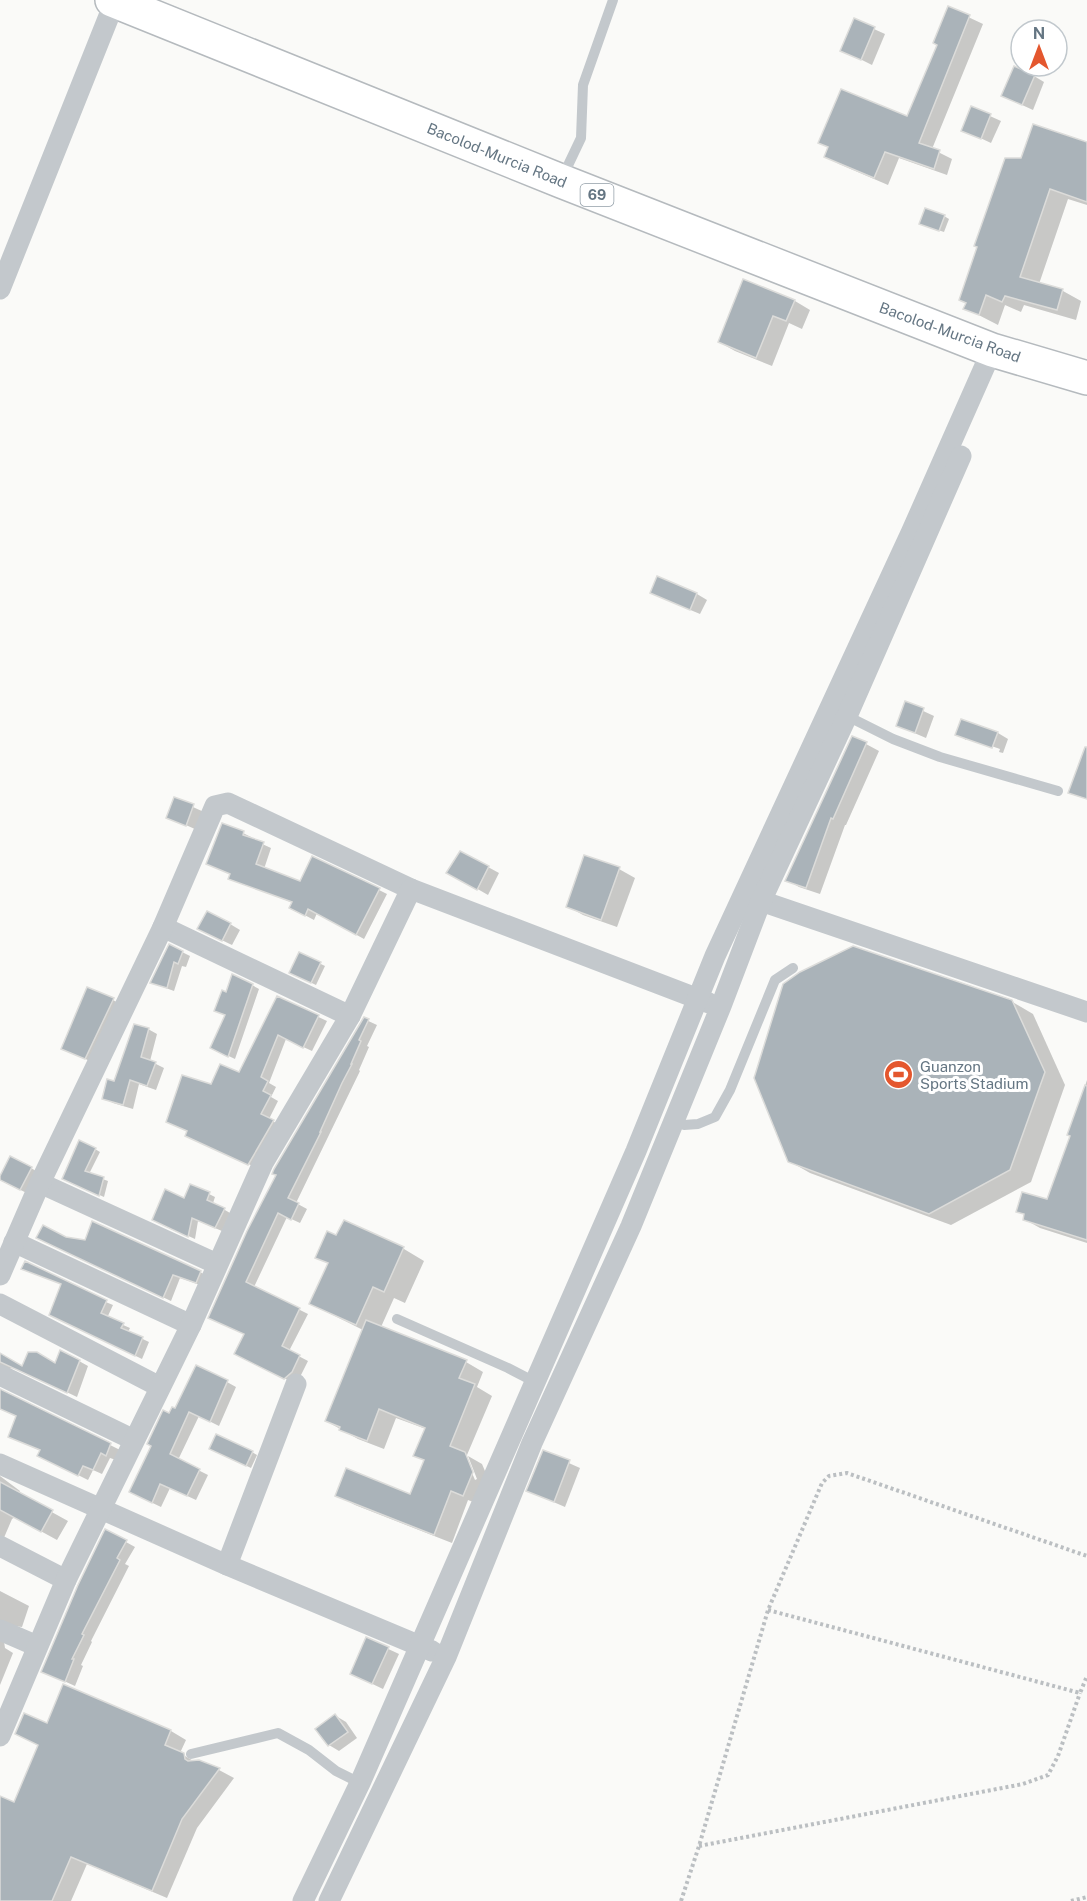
<svg xmlns="http://www.w3.org/2000/svg" width="1087" height="1901" font-family="'Public Sans',sans-serif">
  <rect width="100%" height="100%" fill="#fafaf8"/>
  <g fill="#0003">
    <polygon points="949,8 983,24 932,149 952,159 947,175 899,158 888,185 839,164 826,157 829,148 820,143 908,118 939,45"/>
    <polygon points="854,20 885,34 872,65 842,50"/>
    <polygon points="1034,76 1044,82 1033,110 1013,101"/>
    <polygon points="972,108 1001,121 991,143 963,130"/>
    <polygon points="1087,144 1087,205 1068,199 1039,284 1063,291 1081,301 1076,320 1024,305 1021,312 1005,305 998,325 965,308 1022,160"/>
    <polygon points="944,216 949,219 944,232 926,226"/>
    <polygon points="744,281 795,301 810,310 802,329 789,323 772,366 735,351 719,342"/>
    <polygon points="697,594 707,600 700,614 662,598"/>
    <polygon points="906,703 934,716 926,738 898,726"/>
    <polygon points="962,720 998,733 1008,739 1003,753 999,752 1000,749 966,737 966,740 957,734"/>
    <polygon points="866,744 879,751 846,825 845,825 820,894 799,887 787,880"/>
    <polygon points="175,799 204,812 197,830 168,817"/>
    <polygon points="243,833 251,837 251,839 271,848 264,869 301,882 379,890 387,894 364,939 317,913 314,920 297,911 293,903 230,878"/>
    <polygon points="488,867 499,873 488,895 448,872"/>
    <polygon points="619,869 635,878 617,927 583,915 567,906"/>
    <polygon points="230,924 240,930 232,945 209,934"/>
    <polygon points="182,952 190,956 186,967 182,966 174,991 152,983"/>
    <polygon points="300,954 325,966 316,985 295,975"/>
    <polygon points="252,985 259,989 235,1059 218,1051 227,1016 216,1011 227,994"/>
    <polygon points="278,998 327,1021 312,1051 286,1039 269,1083 276,1087 271,1097 278,1101 269,1119 281,1126 257,1168 196,1140 189,1132 168,1122 212,1086 239,1074"/>
    <polygon points="113,1000 129,1009 102,1067 63,1048"/>
    <polygon points="1011,1001 1033,1014 1065,1085 1031,1182 951,1225 810,1173 789,1161"/>
    <polygon points="364,1019 377,1025 367,1046 369,1047 359,1070 360,1071 296,1203 307,1209 300,1223 287,1217 254,1287 308,1314 289,1351 308,1361 300,1377 294,1383 244,1359 245,1334 219,1322"/>
    <polygon points="148,1029 157,1034 150,1061 164,1068 156,1090 139,1084 133,1109 113,1103 104,1098"/>
    <polygon points="1087,1080 1087,1243 1040,1228 1024,1219 1026,1215 1018,1211 1048,1201 1072,1136 1069,1134"/>
    <polygon points="95,1149 100,1152 89,1174 108,1181 104,1197 68,1181"/>
    <polygon points="31,1168 41,1174 31,1195 10,1185"/>
    <polygon points="209,1194 215,1197 213,1203 230,1213 222,1231 198,1221 195,1239 160,1223 185,1200"/>
    <polygon points="344,1222 404,1249 424,1261 405,1303 394,1298 381,1327 466,1362 483,1372 477,1387 492,1396 467,1455 464,1454 475,1480 477,1479 468,1456 482,1464 490,1483 481,1505 468,1500 452,1543 355,1505 337,1495 411,1496 425,1461 415,1455 426,1429 396,1418 384,1449 358,1439 326,1421 363,1330 311,1304 329,1264 317,1257 337,1237"/>
    <polygon points="65,1239 200,1272 207,1276 203,1286 180,1278 171,1301 44,1241"/>
    <polygon points="62,1284 113,1305 107,1318 130,1328 128,1332 149,1342 142,1359 57,1318"/>
    <polygon points="0,1354 22,1368 79,1361 88,1366 77,1397 16,1368 3,1369 0,1372"/>
    <polygon points="227,1382 236,1387 219,1426 199,1416 178,1460 208,1475 196,1500 170,1488 161,1507 140,1497 170,1415"/>
    <polygon points="0,1390 120,1450 116,1460 110,1458 102,1474 93,1470 88,1480 48,1460 41,1451 10,1437 18,1416 0,1409"/>
    <polygon points="215,1451 252,1452 257,1455 251,1468"/>
    <polygon points="544,1452 580,1468 565,1507 528,1491"/>
    <polygon points="0,1476 20,1491 19,1494 68,1521 57,1540 15,1517 12,1519 0,1547"/>
    <polygon points="106,1531 135,1547 125,1564 129,1566 91,1641 92,1642 81,1665 83,1666 75,1686 53,1676"/>
    <polygon points="0,1591 29,1606 22,1627 14,1626 3,1635 5,1648 13,1653 0,1685"/>
    <polygon points="367,1639 399,1654 383,1689 362,1679"/>
    <polygon points="336,1716 346,1722 357,1738 339,1751 329,1745"/>
    <polygon points="48,1725 171,1731 186,1740 180,1753 195,1762 199,1761 219,1770 234,1778 197,1828 167,1898 87,1864 71,1901 10,1901 0,1885 0,1797 15,1804 39,1746 16,1734"/>
  </g>
  <g fill="#aab3b9" stroke="#dcdcda" stroke-width="1.5">
    <polygon points="948,6 970,15 919,143 940,150 934,169 885,152 874,178 824,157 828,147 818,143 841,89 907,116 937,45 933,43"/>
    <polygon points="854,18 875,27 861,60 840,51"/>
    <polygon points="1014,66 1035,75 1022,105 1001,96"/>
    <polygon points="971,106 991,114 981,139 961,131"/>
    <polygon points="1033,124 1087,142 1087,202 1050,189 1020,277 1063,289 1057,310 1005,296 1002,302 986,295 979,315 963,309 966,303 959,300 977,247 974,246 1005,158 1021,158"/>
    <polygon points="925,208 945,215 939,231 919,224"/>
    <polygon points="743,279 795,300 786,321 773,316 756,358 718,342"/>
    <polygon points="657,576 697,593 690,610 650,593"/>
    <polygon points="905,701 924,708 915,733 896,726"/>
    <polygon points="961,719 998,732 992,748 955,735"/>
    <polygon points="852,736 867,742 833,819 831,818 806,888 785,881"/>
    <polygon points="1085,747 1087,747 1087,799 1068,793"/>
    <polygon points="174,797 194,804 186,826 166,818"/>
    <polygon points="222,823 244,831 243,835 264,842 256,864 300,881 312,856 380,888 356,935 308,909 305,916 289,908 292,902 228,879 230,874 206,864"/>
    <polygon points="460,851 489,866 477,890 446,873"/>
    <polygon points="584,855 620,867 601,920 566,907"/>
    <polygon points="207,911 231,923 222,941 197,929"/>
    <polygon points="169,944 183,951 178,964 174,962 167,988 150,983"/>
    <polygon points="853,946 1012,1000 1045,1072 1010,1170 929,1214 788,1162 754,1078 783,984 800,972"/>
    <polygon points="299,952 321,962 311,983 289,973"/>
    <polygon points="232,974 253,984 228,1057 210,1048 225,1015 214,1011 222,990 226,992"/>
    <polygon points="87,987 114,998 85,1059 61,1049"/>
    <polygon points="277,996 319,1015 303,1048 278,1035 261,1077 268,1081 263,1091 271,1095 261,1114 274,1120 248,1165 185,1136 187,1131 166,1122 182,1075 211,1084 220,1064 239,1072"/>
    <polygon points="364,1017 369,1019 359,1040 361,1041 351,1064 352,1064 342,1083 320,1132 321,1132 288,1198 299,1203 291,1220 278,1213 246,1282 300,1308 282,1346 300,1355 292,1372 284,1379 234,1354 244,1334 208,1318 247,1231 276,1175 272,1174 274,1169"/>
    <polygon points="134,1024 149,1028 141,1057 156,1062 147,1086 130,1080 123,1105 102,1099 107,1079 114,1081"/>
    <polygon points="1085,1085 1087,1086 1087,1240 1023,1220 1024,1214 1016,1212 1022,1192 1047,1199 1070,1136 1067,1135"/>
    <polygon points="79,1140 96,1148 85,1171 104,1177 99,1196 62,1179"/>
    <polygon points="10,1156 32,1167 20,1190 0,1180 0,1176"/>
    <polygon points="190,1184 210,1192 207,1200 225,1208 215,1228 192,1218 188,1237 152,1220 165,1189 184,1198"/>
    <polygon points="344,1220 404,1247 384,1292 373,1287 356,1325 309,1304 328,1263 315,1258 327,1231 336,1235"/>
    <polygon points="92,1221 201,1271 196,1283 173,1275 163,1298 36,1238 43,1225 66,1237 85,1240"/>
    <polygon points="25,1261 107,1300 101,1313 124,1323 121,1328 143,1337 135,1356 49,1315 61,1284 21,1269"/>
    <polygon points="366,1320 467,1360 459,1378 475,1384 450,1446 465,1452 473,1472 463,1496 451,1491 434,1535 335,1496 346,1468 410,1494 424,1460 413,1456 425,1428 379,1409 367,1441 339,1430 340,1427 325,1421"/>
    <polygon points="60,1350 80,1360 67,1393 0,1362 0,1353 22,1366 28,1352 37,1352 55,1363"/>
    <polygon points="196,1365 228,1380 210,1422 189,1412 170,1454 200,1469 187,1496 160,1484 152,1503 129,1492 151,1446 147,1444 163,1410 169,1413 172,1407 175,1408"/>
    <polygon points="0,1389 111,1443 106,1456 101,1453 93,1470 83,1466 78,1476 37,1456 40,1450 8,1437 16,1416 0,1409"/>
    <polygon points="216,1434 253,1451 246,1466 209,1449"/>
    <polygon points="543,1450 570,1460 554,1502 526,1491"/>
    <polygon points="0,1482 53,1510 41,1532 0,1510"/>
    <polygon points="105,1529 127,1540 117,1558 120,1560 82,1634 84,1635 72,1659 74,1659 65,1682 41,1672 78,1585"/>
    <polygon points="366,1637 389,1647 372,1684 350,1674"/>
    <polygon points="63,1684 171,1730 165,1745 184,1753 185,1759 188,1761 199,1760 220,1768 182,1819 152,1891 71,1857 52,1901 0,1901 0,1796 14,1802 38,1745 15,1734 24,1713 47,1723"/>
    <polygon points="335,1714 348,1732 328,1746 315,1729"/>
  </g>
  <g fill="none" stroke-linecap="round" stroke-linejoin="round">
    <defs>
      <polyline id="primary" points="112,0 561,181 992,350 1087,378"/>
    </defs>
    <use href="#primary" stroke="#b5babe" stroke-width="36"/>
    <g stroke="#bbbfc2" stroke-width="4" stroke-dasharray="3 3" stroke-linecap="butt">
      <polyline points="768,1610 1080,1693 1087,1676"/>
      <polyline points="699,1846 1023,1784 1048,1775 1058,1756 1080,1693"/>
      <polyline points="681,1901 699,1846 768,1610 822,1483 829,1476 847,1473 1087,1556"/>
      <polyline points="1071,1901 1087,1897"/>
    </g>
    <g stroke="#c3c8cc" stroke-width="10">
      <polyline points="562,178 581,138 583,85 613,0"/>
      <polyline points="847,716 893,739 940,757 1058,791"/>
      <polyline points="675,1120 684,1125 698,1124 715,1117 730,1090 775,980 793,968"/>
      <polyline points="397,1319 508,1368 535,1382"/>
      <polyline points="191,1754 278,1733 309,1750 336,1771 360,1783"/>
    </g>
    <g stroke="#c3c8cc" stroke-width="21">
      <polyline points="0,289 115,1"/>
      <polyline points="761,901 1087,1012"/>
      <polyline points="163,927 350,1016"/>
      <polyline points="40,1183 217,1264"/>
      <polyline points="14,1242 191,1325"/>
      <polyline points="0,1275 40,1183 163,927 215,806 228,803 411,889"/>
      <polyline points="0,1304 160,1387"/>
      <polyline points="0,1375 134,1440"/>
      <polyline points="0,1464 227,1565 432,1651"/>
      <polyline points="0,1546 66,1580"/>
      <polyline points="227,1565 296,1384"/>
      <polyline points="0,1630 37,1646"/>
      <polyline points="0,1736 66,1580 191,1325 263,1163 350,1016 411,889 709,1003"/>
      <polyline points="303,1901 360,1783 636,1151 715,956 911,533 992,350"/>
      <polyline points="329,1901 446,1657 532,1443 631,1226 721,1006 761,901 847,716 961,456"/>
    </g>
    <use href="#primary" stroke="#fff" stroke-width="33"/>
  </g>
  <defs>
    <symbol id="stadium-disc" viewBox="-11 -11 22 22"><circle r="9.5" fill="#e4572e" stroke="#fff"/><path d="M0-5a6.5 5 0 1 0 0 10a6.5 5 0 1 0 0-10ZM-3.5-1.8h7v3.6h-7Z" fill="#fff"/></symbol>
  </defs>
  <g fill-rule="evenodd">
    <use href="#stadium-disc" x="882" y="1058" width="33" height="33"/>
  </g>
  <g text-anchor="middle" dominant-baseline="central" stroke-width="6" stroke-linejoin="round" paint-order="stroke">
    <rect fill="#fff" stroke="#939fa8" stroke-width="1.5" x="580.5" y="184" width="33" height="22" rx="4.5"/>
    <g font-size="14" font-weight="bold" fill="#657683">
      <text x="597" y="195">69</text>
    </g>
    <g font-size="15" fill="#657683" stroke="#fff">
      <text transform="translate(497 155) rotate(22)">Bacolod-Murcia Road</text>
      <text transform="translate(950 332) rotate(20)">Bacolod-Murcia Road</text>
    </g>
    <g font-size="15" fill="#657683" stroke="#fff" text-anchor="start">
      <text x="920" y="1066">Guanzon<tspan x="920" dy="17">Sports Stadium</tspan></text>
    </g>
  </g>
  <g transform="translate(1039 48)"><circle r="28" fill="#ffffff" stroke="#c1c8cd" stroke-width="1.5"/>
  <path d="M0-4.5L10 22L0 15L-10 22Z" fill="#e4572e"/>
  <text y="-9" font-size="16" font-weight="bold" text-anchor="middle" fill="#657683">N</text>
  </g>
</svg>
